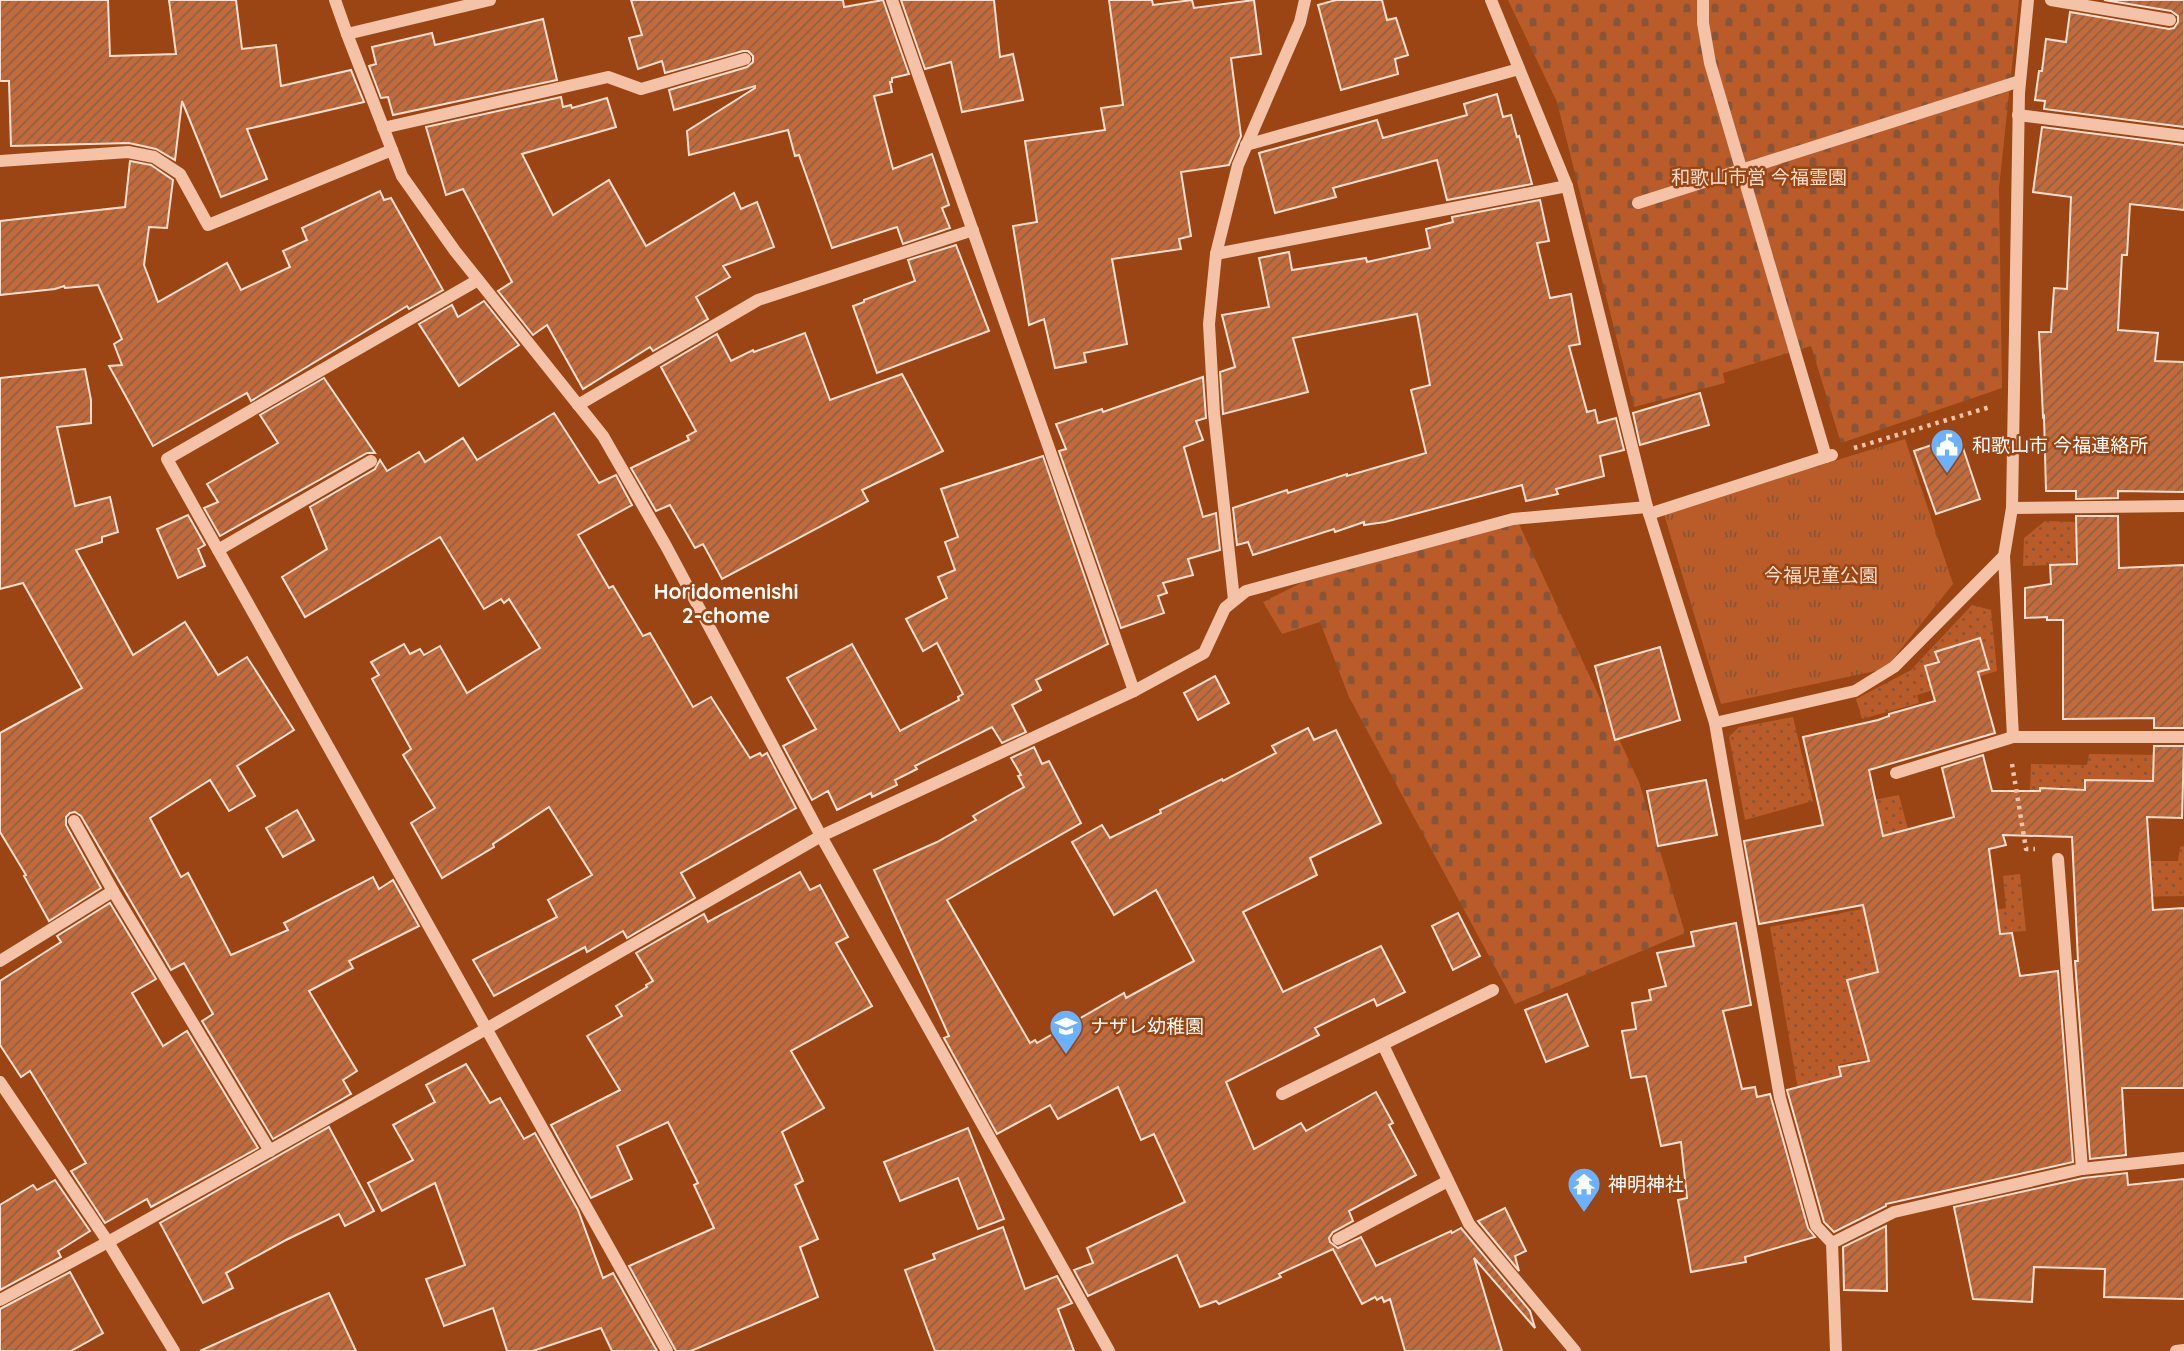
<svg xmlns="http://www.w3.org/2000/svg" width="2184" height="1351" font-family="Quicksand,'Noto Sans JP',sans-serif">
  <defs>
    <pattern id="grass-dots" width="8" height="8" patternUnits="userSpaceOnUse" patternTransform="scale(1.75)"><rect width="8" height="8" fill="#ba5c29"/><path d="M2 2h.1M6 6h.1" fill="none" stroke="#885539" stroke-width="1.8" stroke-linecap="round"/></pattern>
    <pattern id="cemetery-stones" width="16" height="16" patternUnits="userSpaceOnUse" patternTransform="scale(1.75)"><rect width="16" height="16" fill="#ba5c29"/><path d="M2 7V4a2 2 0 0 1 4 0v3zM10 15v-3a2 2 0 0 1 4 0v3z" fill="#885539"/></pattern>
    <pattern id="park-tufts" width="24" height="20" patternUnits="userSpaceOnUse" patternTransform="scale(1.75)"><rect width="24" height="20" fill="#ba5c29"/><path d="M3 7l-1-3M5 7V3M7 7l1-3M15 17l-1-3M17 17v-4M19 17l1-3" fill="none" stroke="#885539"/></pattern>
    <pattern id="building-hatch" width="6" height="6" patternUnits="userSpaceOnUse" patternTransform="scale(1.75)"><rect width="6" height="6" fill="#c16b3c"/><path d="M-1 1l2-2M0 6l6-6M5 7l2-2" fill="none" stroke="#925f42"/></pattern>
  </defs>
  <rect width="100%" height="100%" fill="#9a4513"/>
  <g fill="url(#grass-dots)">
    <polygon points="2045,521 2077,522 2075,564 2023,566 2024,538"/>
    <polygon points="1972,605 1991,610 1997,671 1917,695 1919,703 1862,719 1856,699 1911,670"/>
    <polygon points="1793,717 1813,801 1745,820 1729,737 1739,727"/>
    <polygon points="2089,754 2161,755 2160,780 2088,779 2087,792 2030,790 2031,764 2087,765"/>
    <polygon points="1899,795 1919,872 1941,941 1874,958 1916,1122 1884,1056 1840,1064 1855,1131 1813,1140 1797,1084 1770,927 1861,909 1838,807"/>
    <polygon points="2184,846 2184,896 2130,897 2128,861 2178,861 2180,847"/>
    <polygon points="2020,874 2026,931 1961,935 1957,917 2006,908 2003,876"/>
  </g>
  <g fill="url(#cemetery-stones)">
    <polygon points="1508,0 2019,0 1999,188 2002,388 1841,443 1811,346 1723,373 1725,383 1634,407 1557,102"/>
    <polygon points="1518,522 1639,782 1685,933 1515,1004 1349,697 1320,622 1282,634 1263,602 1303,582"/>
  </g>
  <polygon fill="url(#park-tufts)" points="1905,439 1953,584 1885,669 1721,704 1664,514"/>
  <g fill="url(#building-hatch)" stroke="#fddfcf" stroke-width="2">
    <polygon points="0,0 108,0 110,56 176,54 169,0 236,0 242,49 276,45 281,86 351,70 364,102 247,129 267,179 221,197 182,101 175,160 156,149 129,143 11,146 9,81 0,81"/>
    <polygon points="631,0 843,0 844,7 883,0 909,74 892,78 892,82 890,82 892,92 874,96 893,169 932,154 949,205 942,208 950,228 903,244 897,227 832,248 799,155 795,156 788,130 689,155 687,131 755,88 755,86 674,110 669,90 747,67 753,62 753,56 748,51 743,51 665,73 662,61 638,69 629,38 642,35"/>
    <polygon points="901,0 994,0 1000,57 1013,54 1023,100 962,112 951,62 925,69"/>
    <polygon points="1109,0 1152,0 1153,5 1192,0 1194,8 1254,0 1261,54 1231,58 1241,136 1229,165 1181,172 1191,236 1179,239 1181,249 1112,259 1127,344 1084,353 1086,362 1055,368 1044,319 1029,325 1013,226 1037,222 1025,141 1105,130 1101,108 1123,105"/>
    <polygon points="1336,0 1382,0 1387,20 1396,18 1408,55 1395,59 1398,74 1341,90 1318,5"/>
    <polygon points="2104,0 2184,0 2184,127 2044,109 2045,101 2035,100 2039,71 2042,71 2046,39 2066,42 2070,12 2169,29 2174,28 2178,22 2178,16 2171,11"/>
    <polygon points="543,19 557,80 393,115 388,97 381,98 369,66 376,64 372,47 432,33 435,45"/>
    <polygon points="1497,94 1503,117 1511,115 1517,137 1519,136 1532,184 1447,200 1437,160 1333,188 1336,197 1275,213 1259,153 1377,120 1383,138 1467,115 1464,104"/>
    <polygon points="561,97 563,107 571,105 572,108 607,98 616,127 522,154 553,215 609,180 646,246 734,193 741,209 757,202 774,247 723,266 730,277 696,297 708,319 653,351 650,347 583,389 547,325 533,335 498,291 512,282 463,189 446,195 426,127"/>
    <polygon points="2042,127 2184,145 2184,210 2130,204 2127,255 2122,255 2118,330 2158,333 2155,361 2184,362 2184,492 2118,491 2118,498 2076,499 2076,491 2046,491 2044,416 2043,417 2039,332 2051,332 2054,288 2067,289 2071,197 2033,192"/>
    <polygon points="130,161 151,165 173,180 167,228 149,227 144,265 158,302 227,263 241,290 290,267 283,251 307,240 302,228 380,191 384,200 391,198 443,290 409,309 407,306 251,401 247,393 153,446 109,366 122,365 114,344 122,339 98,285 65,288 64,286 55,289 0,295 0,221 125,207"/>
    <polygon points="1540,200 1549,241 1537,243 1550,298 1571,294 1580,344 1569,346 1587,412 1595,410 1598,423 1616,418 1624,450 1600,456 1604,476 1556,489 1558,494 1526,501 1522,485 1385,522 1364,525 1364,522 1335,532 1334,529 1253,555 1248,542 1237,545 1233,508 1287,490 1288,493 1347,474 1347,476 1426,453 1411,390 1430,385 1417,314 1293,338 1308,392 1223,414 1220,372 1235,367 1222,315 1269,307 1259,258 1289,252 1292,270 1366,258 1367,262 1430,248 1426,229 1453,222 1452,217"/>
    <polygon points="956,245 989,331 877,373 853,306 864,302 864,300 915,281 908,260"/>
    <polygon points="484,301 519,345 459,386 419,324 452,305 458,317"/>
    <polygon points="805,333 830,400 902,374 943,451 862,490 868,501 722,579 703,544 695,548 670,505 656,511 631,468 689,440 687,436 696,431 661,367 717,334 731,361 753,350 754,352"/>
    <polygon points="85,369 91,400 91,423 57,427 75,506 110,497 118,532 102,537 102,542 76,550 133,655 185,622 218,675 247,657 294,730 237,766 255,796 229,811 210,780 150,818 181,877 188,873 231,955 288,930 284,923 373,877 379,889 393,880 419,926 349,961 353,968 309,991 357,1071 343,1080 351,1094 273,1139 202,1021 213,1014 184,963 171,970 81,816 75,812 70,813 66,817 66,825 101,888 49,921 24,876 26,875 0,832 0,733 82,688 23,583 0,589 0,378"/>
    <polygon points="1203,377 1206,418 1196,421 1203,440 1184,447 1203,517 1216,513 1220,550 1188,559 1193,575 1163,583 1167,593 1158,596 1164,613 1121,628 1059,451 1066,449 1056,424 1102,409 1103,412"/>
    <polygon points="324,378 375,453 367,453 220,536 204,508 218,502 207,484 278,443 260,415"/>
    <polygon points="1700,393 1709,425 1640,445 1633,413"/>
    <polygon points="554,413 599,483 616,475 632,505 578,535 609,588 613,586 643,636 650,633 693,707 711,697 750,758 760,753 762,756 767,753 796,808 681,873 695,898 627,938 623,931 587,952 585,947 494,996 473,960 557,917 548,900 592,875 549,807 493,844 494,847 442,878 411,823 435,808 403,755 411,749 372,679 379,675 371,662 404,644 410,654 420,649 424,655 440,646 467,693 540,648 509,599 504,603 501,599 484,609 440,537 305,617 282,577 327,549 310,507 375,469 380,460 387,471 419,452 425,462 463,438 477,460"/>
    <polygon points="1959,436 1980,499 1936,514 1914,451"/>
    <polygon points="1043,456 1108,644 1036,680 1041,690 1012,705 1026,732 1002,743 992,727 915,766 917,769 895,780 897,785 872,797 871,793 837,810 828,791 812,800 783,746 816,729 787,678 852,644 900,731 959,700 958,697 963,694 937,643 923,651 906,619 947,598 938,577 955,570 945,542 958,537 941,489"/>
    <polygon points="188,515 205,545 198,549 205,566 178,578 157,529"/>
    <polygon points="2076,516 2118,516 2119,568 2184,565 2184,728 2154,728 2154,718 2063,719 2063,620 2047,620 2047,617 2025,618 2025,588 2051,584 2050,565 2077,564"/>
    <polygon points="1980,638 1989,669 1978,672 1995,733 1869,770 1883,836 1954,817 1942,768 1983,755 1992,791 2040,791 2040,788 2085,790 2085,780 2153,781 2154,746 2184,746 2182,818 2147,817 2153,910 2184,908 2184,1088 2122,1088 2126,1155 2090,1159 2075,961 2078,961 2072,837 2003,835 2006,845 1989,849 2000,934 2012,933 2020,976 2058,971 2073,1162 1886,1204 1886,1206 1834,1232 1824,1222 1787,1090 1841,1076 1839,1067 1869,1061 1847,980 1878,972 1863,905 1759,924 1744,841 1823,825 1803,737 1878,720 1889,716 1889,714 1935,701 1925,666 1939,662 1935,652"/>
    <polygon points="1660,647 1680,720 1615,740 1595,666"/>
    <polygon points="1215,676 1229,703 1198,720 1184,693"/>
    <polygon points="1308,728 1314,740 1336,730 1381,823 1310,858 1317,875 1243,912 1283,992 1381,946 1405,992 1377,1006 1374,999 1315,1028 1319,1035 1226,1082 1254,1149 1301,1123 1306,1131 1376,1092 1393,1123 1389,1125 1416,1175 1349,1211 1353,1221 1333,1232 1329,1238 1330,1242 1338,1248 1361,1237 1376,1266 1451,1231 1452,1233 1461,1228 1530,1311 1535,1328 1474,1258 1502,1351 1405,1351 1390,1299 1384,1302 1382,1297 1377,1300 1375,1297 1362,1304 1333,1249 1279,1274 1281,1277 1219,1304 1216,1301 1200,1307 1177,1255 1088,1296 1074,1270 1093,1263 1087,1248 1185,1202 1154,1134 1141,1140 1118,1087 1058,1119 1050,1105 997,1134 944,1038 949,1036 874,870 937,842 976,820 973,816 1024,787 1018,776 1021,775 1011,758 1034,747 1042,764 1049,761 1081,823 947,900 1030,1043 1035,1040 1037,1043 1124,993 1126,998 1194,961 1156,890 1114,915 1072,842 1102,825 1110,838 1161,813 1160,810 1222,779 1223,781 1276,753 1272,746"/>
    <polygon points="1706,780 1717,835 1658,846 1647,791"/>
    <polygon points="297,810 314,840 283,857 266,828"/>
    <polygon points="800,872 810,890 820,885 848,937 836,943 872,1006 791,1051 824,1108 782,1132 803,1181 795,1185 818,1239 800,1247 818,1297 691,1351 676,1351 629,1266 714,1228 694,1185 698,1183 668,1122 617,1146 632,1179 591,1198 551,1125 620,1090 587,1036 622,1016 616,1006 647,987 646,985 653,981 636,953 704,914 708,922"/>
    <polygon points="110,903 156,979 132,993 163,1046 187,1031 258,1148 151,1207 147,1199 105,1223 71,1171 86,1163 30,1071 21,1077 0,1045 0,981 61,942 57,936"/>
    <polygon points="1458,913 1480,956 1453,970 1432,926"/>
    <polygon points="1736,923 1751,1005 1723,1011 1742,1089 1755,1087 1757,1097 1770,1094 1808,1228 1815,1237 1745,1257 1746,1262 1691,1272 1678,1200 1687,1198 1681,1142 1661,1146 1646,1076 1631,1078 1622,1031 1636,1029 1632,1003 1651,1000 1649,990 1666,986 1657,953 1694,946 1691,932"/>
    <polygon points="1567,994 1588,1046 1546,1062 1525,1010"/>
    <polygon points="466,1064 490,1103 500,1098 524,1139 535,1133 578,1210 603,1278 613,1273 657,1351 612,1351 601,1328 533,1351 507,1351 493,1308 444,1326 426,1279 465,1265 435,1183 382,1211 368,1183 413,1160 393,1125 435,1102 426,1085"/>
    <polygon points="329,1127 374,1211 345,1226 339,1214 284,1241 226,1273 233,1288 203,1303 160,1223"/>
    <polygon points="968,1128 1004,1219 978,1229 958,1178 900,1201 884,1162"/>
    <polygon points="2127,1173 2128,1185 2184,1179 2184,1299 2104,1297 2105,1269 2034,1267 2032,1302 1973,1299 1954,1207 2083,1178"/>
    <polygon points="55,1180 90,1231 58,1251 61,1257 0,1290 0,1205 33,1185 37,1190"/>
    <polygon points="1505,1208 1526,1251 1515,1256 1519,1271 1478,1221"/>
    <polygon points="1886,1226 1887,1291 1844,1290 1843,1247"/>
    <polygon points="1003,1227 1025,1289 1057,1276 1072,1303 1058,1309 1074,1351 935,1351 905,1270 935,1259 933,1254"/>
    <polygon points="70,1272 103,1333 71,1351 0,1351 0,1309"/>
    <polygon points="329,1293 356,1351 200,1351 281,1314"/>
  </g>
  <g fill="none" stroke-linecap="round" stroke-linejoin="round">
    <g stroke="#f3c2a7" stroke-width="4.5" stroke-dasharray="3.5 5" stroke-linecap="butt">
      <polyline points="1854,448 1990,407"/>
      <polyline points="2012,764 2026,849 2035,849"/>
    </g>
    <g stroke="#f3c2a7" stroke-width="12">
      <polyline points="335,0 347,34 402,176 455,251 603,436 666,546 821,836 1109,1351"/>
      <polyline points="892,0 1134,691"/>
      <polyline points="1491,0 1567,186 1647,507 1715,723 1780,1098 1816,1226 1832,1243 1836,1351"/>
      <polyline points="1703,0 1703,23 1710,63 1826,457"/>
      <polyline points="2051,0 2170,20"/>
      <polyline points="347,34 490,0"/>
      <polyline points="2018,115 2184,136"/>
      <polyline points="383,128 608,77 641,89 745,59"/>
      <polyline points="1246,145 1519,69"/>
      <polyline points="0,161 128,152 154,157 180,174 208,225 392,150"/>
      <polyline points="1638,203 2020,81"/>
      <polyline points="1216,254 1567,186"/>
      <polyline points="478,280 167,459 667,1351"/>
      <polyline points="578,405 758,300 973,230"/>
      <polyline points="2012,508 2184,506"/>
      <polyline points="1649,514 1832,455"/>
      <polyline points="218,550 371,461"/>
      <polyline points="2004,556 2013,737 2184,737"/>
      <polyline points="1234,600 1214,413 1209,324 1216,254 1238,165 1300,22 1305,0"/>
      <polyline points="1715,723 1855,691 1894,667 2004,556 2012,508 2019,93 2028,0"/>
      <polyline points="1896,773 2013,737"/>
      <polyline points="74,821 113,891"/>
      <polyline points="2058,859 2082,1169"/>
      <polyline points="0,961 113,891 270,1151"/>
      <polyline points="1383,1045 1469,1224 1575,1351"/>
      <polyline points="0,1082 108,1242 174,1351"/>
      <polyline points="1282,1094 1493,990"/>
      <polyline points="1338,1239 1448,1181"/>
      <polyline points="1832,1243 1894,1212 2082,1169 2184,1158"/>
      <polyline points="0,1300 108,1242 486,1029 821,836 1134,691 1204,653 1225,608 1246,591 1513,519 1647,507"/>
      <polyline points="2176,1351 2184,1350"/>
    </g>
  </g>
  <defs>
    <symbol id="civic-pin" viewBox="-11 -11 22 30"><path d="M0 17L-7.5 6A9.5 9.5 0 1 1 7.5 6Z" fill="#6ab2ff" stroke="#9a4513"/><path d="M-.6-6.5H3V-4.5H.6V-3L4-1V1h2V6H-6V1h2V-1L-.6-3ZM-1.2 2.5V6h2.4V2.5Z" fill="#fff"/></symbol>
    <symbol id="school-pin" viewBox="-11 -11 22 30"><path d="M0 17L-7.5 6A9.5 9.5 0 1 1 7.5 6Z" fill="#6ab2ff" stroke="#9a4513"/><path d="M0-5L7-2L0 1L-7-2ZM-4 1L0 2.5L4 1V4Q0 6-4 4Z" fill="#fff"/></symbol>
    <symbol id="temple-pin" viewBox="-11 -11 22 30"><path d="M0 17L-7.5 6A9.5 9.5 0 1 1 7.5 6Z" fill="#6ab2ff" stroke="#9a4513"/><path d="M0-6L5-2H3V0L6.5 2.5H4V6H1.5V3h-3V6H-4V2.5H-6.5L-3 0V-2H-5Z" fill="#fff"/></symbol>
  </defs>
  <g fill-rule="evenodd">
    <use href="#civic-pin" x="1928" y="426" width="38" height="52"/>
    <use href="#school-pin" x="1047" y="1007" width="38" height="52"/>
    <use href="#temple-pin" x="1565" y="1165" width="38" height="52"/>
  </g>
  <g text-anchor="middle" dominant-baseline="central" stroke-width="5" stroke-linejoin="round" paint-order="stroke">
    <g font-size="19" fill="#fddfcf" stroke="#9a4513">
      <text x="1759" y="177">和歌山市営 今福霊園</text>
      <text x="1821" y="575">今福児童公園</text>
    </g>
    <g font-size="19" fill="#fff" stroke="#9a4513" text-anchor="start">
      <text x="1972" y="445">和歌山市 今福連絡所</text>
      <text x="1090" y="1026">ナザレ幼稚園</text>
      <text x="1608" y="1184">神明神社</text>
    </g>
    <g font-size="21" font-weight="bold" fill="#fff" stroke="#9a4513">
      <text x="726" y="591">Horidomenishi<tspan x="726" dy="24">2-chome</tspan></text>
    </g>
  </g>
</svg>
